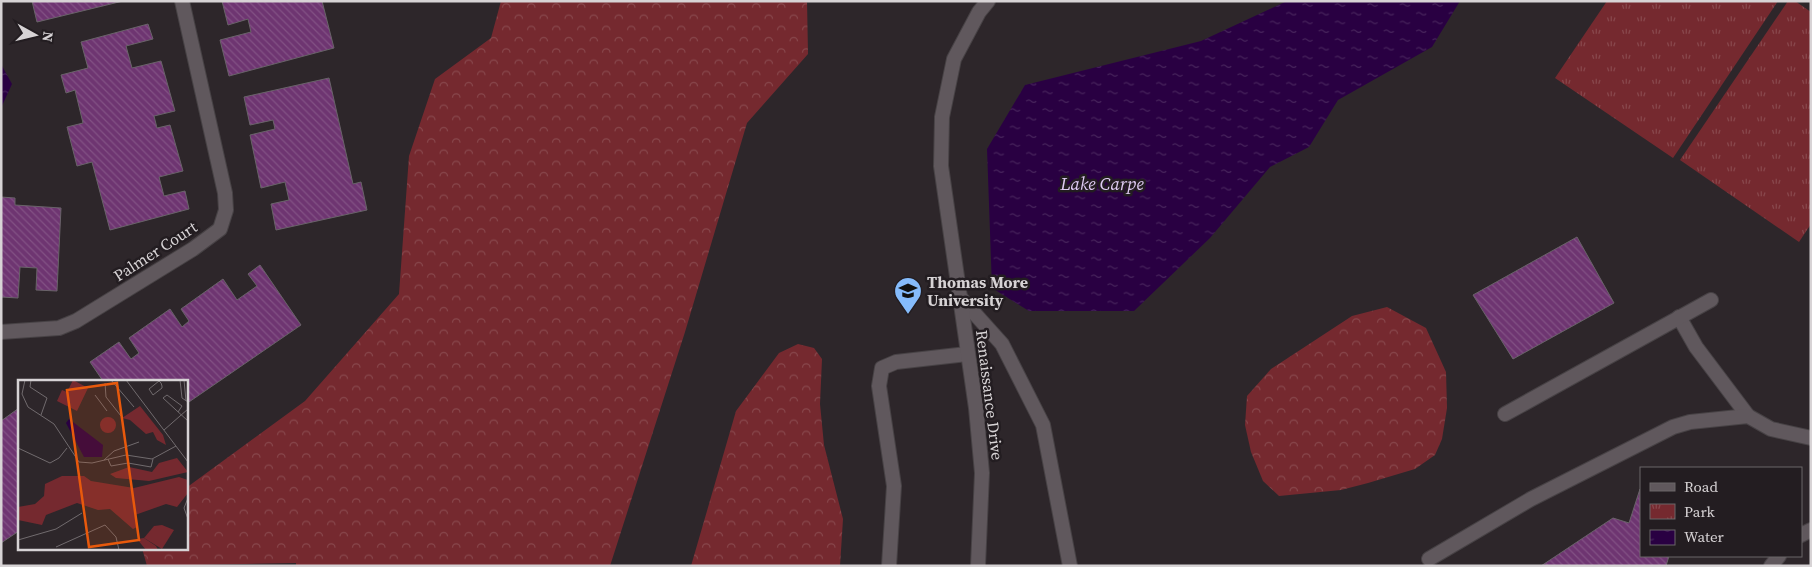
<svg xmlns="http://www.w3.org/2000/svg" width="1812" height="567" font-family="'Source Serif 4',serif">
  <defs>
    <pattern id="forest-crowns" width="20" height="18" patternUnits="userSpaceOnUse" patternTransform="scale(1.25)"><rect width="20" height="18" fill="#75292f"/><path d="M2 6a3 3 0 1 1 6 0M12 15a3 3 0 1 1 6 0" fill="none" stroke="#88474c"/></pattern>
    <pattern id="park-tufts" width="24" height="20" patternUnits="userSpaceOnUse" patternTransform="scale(1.25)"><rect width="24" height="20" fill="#75292f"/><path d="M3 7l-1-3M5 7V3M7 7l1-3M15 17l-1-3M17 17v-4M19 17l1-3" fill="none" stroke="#88474c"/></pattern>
    <pattern id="water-ripples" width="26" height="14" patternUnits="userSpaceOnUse" patternTransform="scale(1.25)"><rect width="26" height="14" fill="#290042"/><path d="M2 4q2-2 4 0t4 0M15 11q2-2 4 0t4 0" fill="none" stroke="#47245c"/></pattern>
    <pattern id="building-back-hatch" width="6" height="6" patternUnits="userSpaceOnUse" patternTransform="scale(1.25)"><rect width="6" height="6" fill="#6e3571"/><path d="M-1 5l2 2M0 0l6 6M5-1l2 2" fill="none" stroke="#825184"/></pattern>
  </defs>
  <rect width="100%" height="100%" fill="#2d262a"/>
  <g fill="url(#forest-crowns)">
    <polygon points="501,1 807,1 808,54 747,123 685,332 610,566 296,566 296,563 147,566 142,548 186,548 186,488 305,401 399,294 409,156 435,79 491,38"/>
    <polygon points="1387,307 1426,328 1446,372 1447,408 1442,439 1435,455 1415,469 1368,483 1341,490 1279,496 1263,481 1251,452 1245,425 1247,396 1271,369 1352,316"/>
    <polygon points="798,344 814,348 822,359 820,404 824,445 843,519 840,566 691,566 736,411 779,353"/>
  </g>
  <g fill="url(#park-tufts)">
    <polygon points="1607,1 1778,1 1673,158 1555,78"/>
    <polygon points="1788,1 1795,1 1811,12 1811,224 1799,242 1680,160"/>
  </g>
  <g fill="url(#water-ripples)">
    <polygon points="1287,1 1460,1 1432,47 1338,100 1309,147 1270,167 1210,238 1134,311 1029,311 992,288 987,149 1025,85 1201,41"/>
    <polygon points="1,64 12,84 1,108"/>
  </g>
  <g fill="url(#building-back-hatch)" stroke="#696369">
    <polygon points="32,1 123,1 37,22"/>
    <polygon points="222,1 322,1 334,48 229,76 220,40 251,32 248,19 228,25"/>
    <polygon points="148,24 153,39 126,46 132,68 161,61 175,111 154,116 157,128 170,125 183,171 159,177 164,196 185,191 189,209 110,230 92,162 77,166 67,127 83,123 75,90 66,93 61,75 88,68 81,42"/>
    <polygon points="329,78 353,184 361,182 367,210 276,230 271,204 289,200 285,182 261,188 250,135 275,129 273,120 250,125 244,97"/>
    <polygon points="1,197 15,198 15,205 61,208 57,291 36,290 37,268 20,267 18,298 1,297"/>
    <polygon points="1577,237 1614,303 1513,359 1473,295"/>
    <polygon points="260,265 301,325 186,404 186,381 103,381 90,362 119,342 131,359 139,353 129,338 170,309 182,327 189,321 181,309 223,279 237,300 257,286 248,274"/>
    <polygon points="19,408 19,531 1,543 1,421"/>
    <polygon points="1640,489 1641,556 1669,556 1666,566 1541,566 1613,518 1629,523"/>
  </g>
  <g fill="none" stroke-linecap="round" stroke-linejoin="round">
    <defs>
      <g id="service">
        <polyline points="958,295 1002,344 1043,425 1070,566"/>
        <polyline points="1679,317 1696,347 1748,416"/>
        <polyline points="1505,414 1711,300"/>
        <polyline points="1801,535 1811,530"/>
        <polyline points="1429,559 1531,499 1673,427 1690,422 1748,416 1771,429 1811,438"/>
        <polyline points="889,566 894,486 879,386 882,368 896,362 967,354"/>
        <polyline points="1771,566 1779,556"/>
      </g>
      <g id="minor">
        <polyline points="1,332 59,328 76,321 193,249 220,229 226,210 225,193 182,1"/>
        <polyline points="978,566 982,473 976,408 941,166 942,117 954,59 979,12 988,1"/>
      </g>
    </defs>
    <use href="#service" stroke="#474245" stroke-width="16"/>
    <use href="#minor" stroke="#474245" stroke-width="16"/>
    <use href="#service" stroke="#60585d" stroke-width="14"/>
    <use href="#minor" stroke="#60585d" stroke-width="14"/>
  </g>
  <defs>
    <symbol id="university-pin" viewBox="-11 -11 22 30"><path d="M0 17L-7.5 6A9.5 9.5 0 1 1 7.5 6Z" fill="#85bbfb" stroke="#231d21"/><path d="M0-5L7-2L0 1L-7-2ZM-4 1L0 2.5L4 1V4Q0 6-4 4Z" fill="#111"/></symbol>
  </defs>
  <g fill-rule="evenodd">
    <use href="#university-pin" x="892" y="275" width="32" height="43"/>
  </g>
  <g text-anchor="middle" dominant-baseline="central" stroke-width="5" stroke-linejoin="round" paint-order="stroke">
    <g font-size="16" fill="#d7d3d5" stroke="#231d21">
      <text transform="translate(155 251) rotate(-33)">Palmer Court</text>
      <text transform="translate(990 395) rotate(83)">Renaissance Drive</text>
    </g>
    <g font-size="16" font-weight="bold" fill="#d7d3d5" stroke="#231d21" text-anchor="start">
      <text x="927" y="282">Thomas More<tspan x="927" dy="18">University</tspan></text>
    </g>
    <g font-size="18" font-style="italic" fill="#dfcbf3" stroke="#231d21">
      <text x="1102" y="183">Lake Carpe</text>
    </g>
  </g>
  <g transform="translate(18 380)">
    <rect width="170" height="170" fill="#2d262a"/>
    <path d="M144,145L156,150L144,169L126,158L136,146Z" fill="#75292f"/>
    <path d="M122,26L145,55L148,65L139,60L135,52L128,54L112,40L104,38ZM82 45a8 8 0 1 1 16 0a8 8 0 1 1-16 0ZM159,78L170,92L131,101L98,98L92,94L111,87L134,92L141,83ZM44,96H66L73,101L116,108L161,97L170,100V113L159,127L148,124L117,135L119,147L115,149L92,129L80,130L59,123L28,135L24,145L0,140V127L17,124L26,116L27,104ZM126,158L138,166L140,170H128L119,159Z" fill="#75292f"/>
    <path d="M55,0L70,8L59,31L39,21L44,10L49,12Z" fill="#75292f"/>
    <path d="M51,39L85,65L84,77H66L48,43Z" fill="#290042"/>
    <path fill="none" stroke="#716b6e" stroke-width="1" d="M7,0L4,14L10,27L36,44L61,82L74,83L108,75L134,79L158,66M13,0L12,7L29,18L23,35M93,0L116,27M108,0L170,82M140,0L143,3L144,6V8L135,15L131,9L141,1M162,0L164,18L170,22M166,0L168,21M87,3L88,17L103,36M77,15L89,31M160,32L164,26L149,15L145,18L170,41M146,50L170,29M0,68L32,83L41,78L49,68M90,79L93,86L110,83L133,87L135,79M86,80L96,71L121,62M170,118L166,128L170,139M0,160L38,149L64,133M38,167L87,145L98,157L101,170"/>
    <path fill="#e8590c" fill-opacity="0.15" stroke="#e8590c" stroke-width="2.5" d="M99,3L121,160L71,167L49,10Z"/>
    <rect width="170" height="170" fill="none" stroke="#d7d3d5" stroke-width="2.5"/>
  </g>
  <rect width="1812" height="567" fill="none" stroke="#d7d3d5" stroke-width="5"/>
  <rect x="1640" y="467" width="162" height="90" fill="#231d21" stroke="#6b6669"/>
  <rect x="1650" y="483" width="25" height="8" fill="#60585d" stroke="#6b6669"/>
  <text x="1684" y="492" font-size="15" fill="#d7d3d5">Road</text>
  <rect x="1650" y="504" width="25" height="15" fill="url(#park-tufts)" stroke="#6b6669"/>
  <text x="1684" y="517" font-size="15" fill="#d7d3d5">Park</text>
  <rect x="1650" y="530" width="25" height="15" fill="url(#water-ripples)" stroke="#6b6669"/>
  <text x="1684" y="542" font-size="15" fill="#d7d3d5">Water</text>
  <g transform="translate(35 35) rotate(98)" stroke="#231d21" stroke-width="4" paint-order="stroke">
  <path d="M0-4L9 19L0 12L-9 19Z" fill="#d7d3d5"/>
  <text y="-8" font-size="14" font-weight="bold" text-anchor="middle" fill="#d7d3d5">N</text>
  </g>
</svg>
